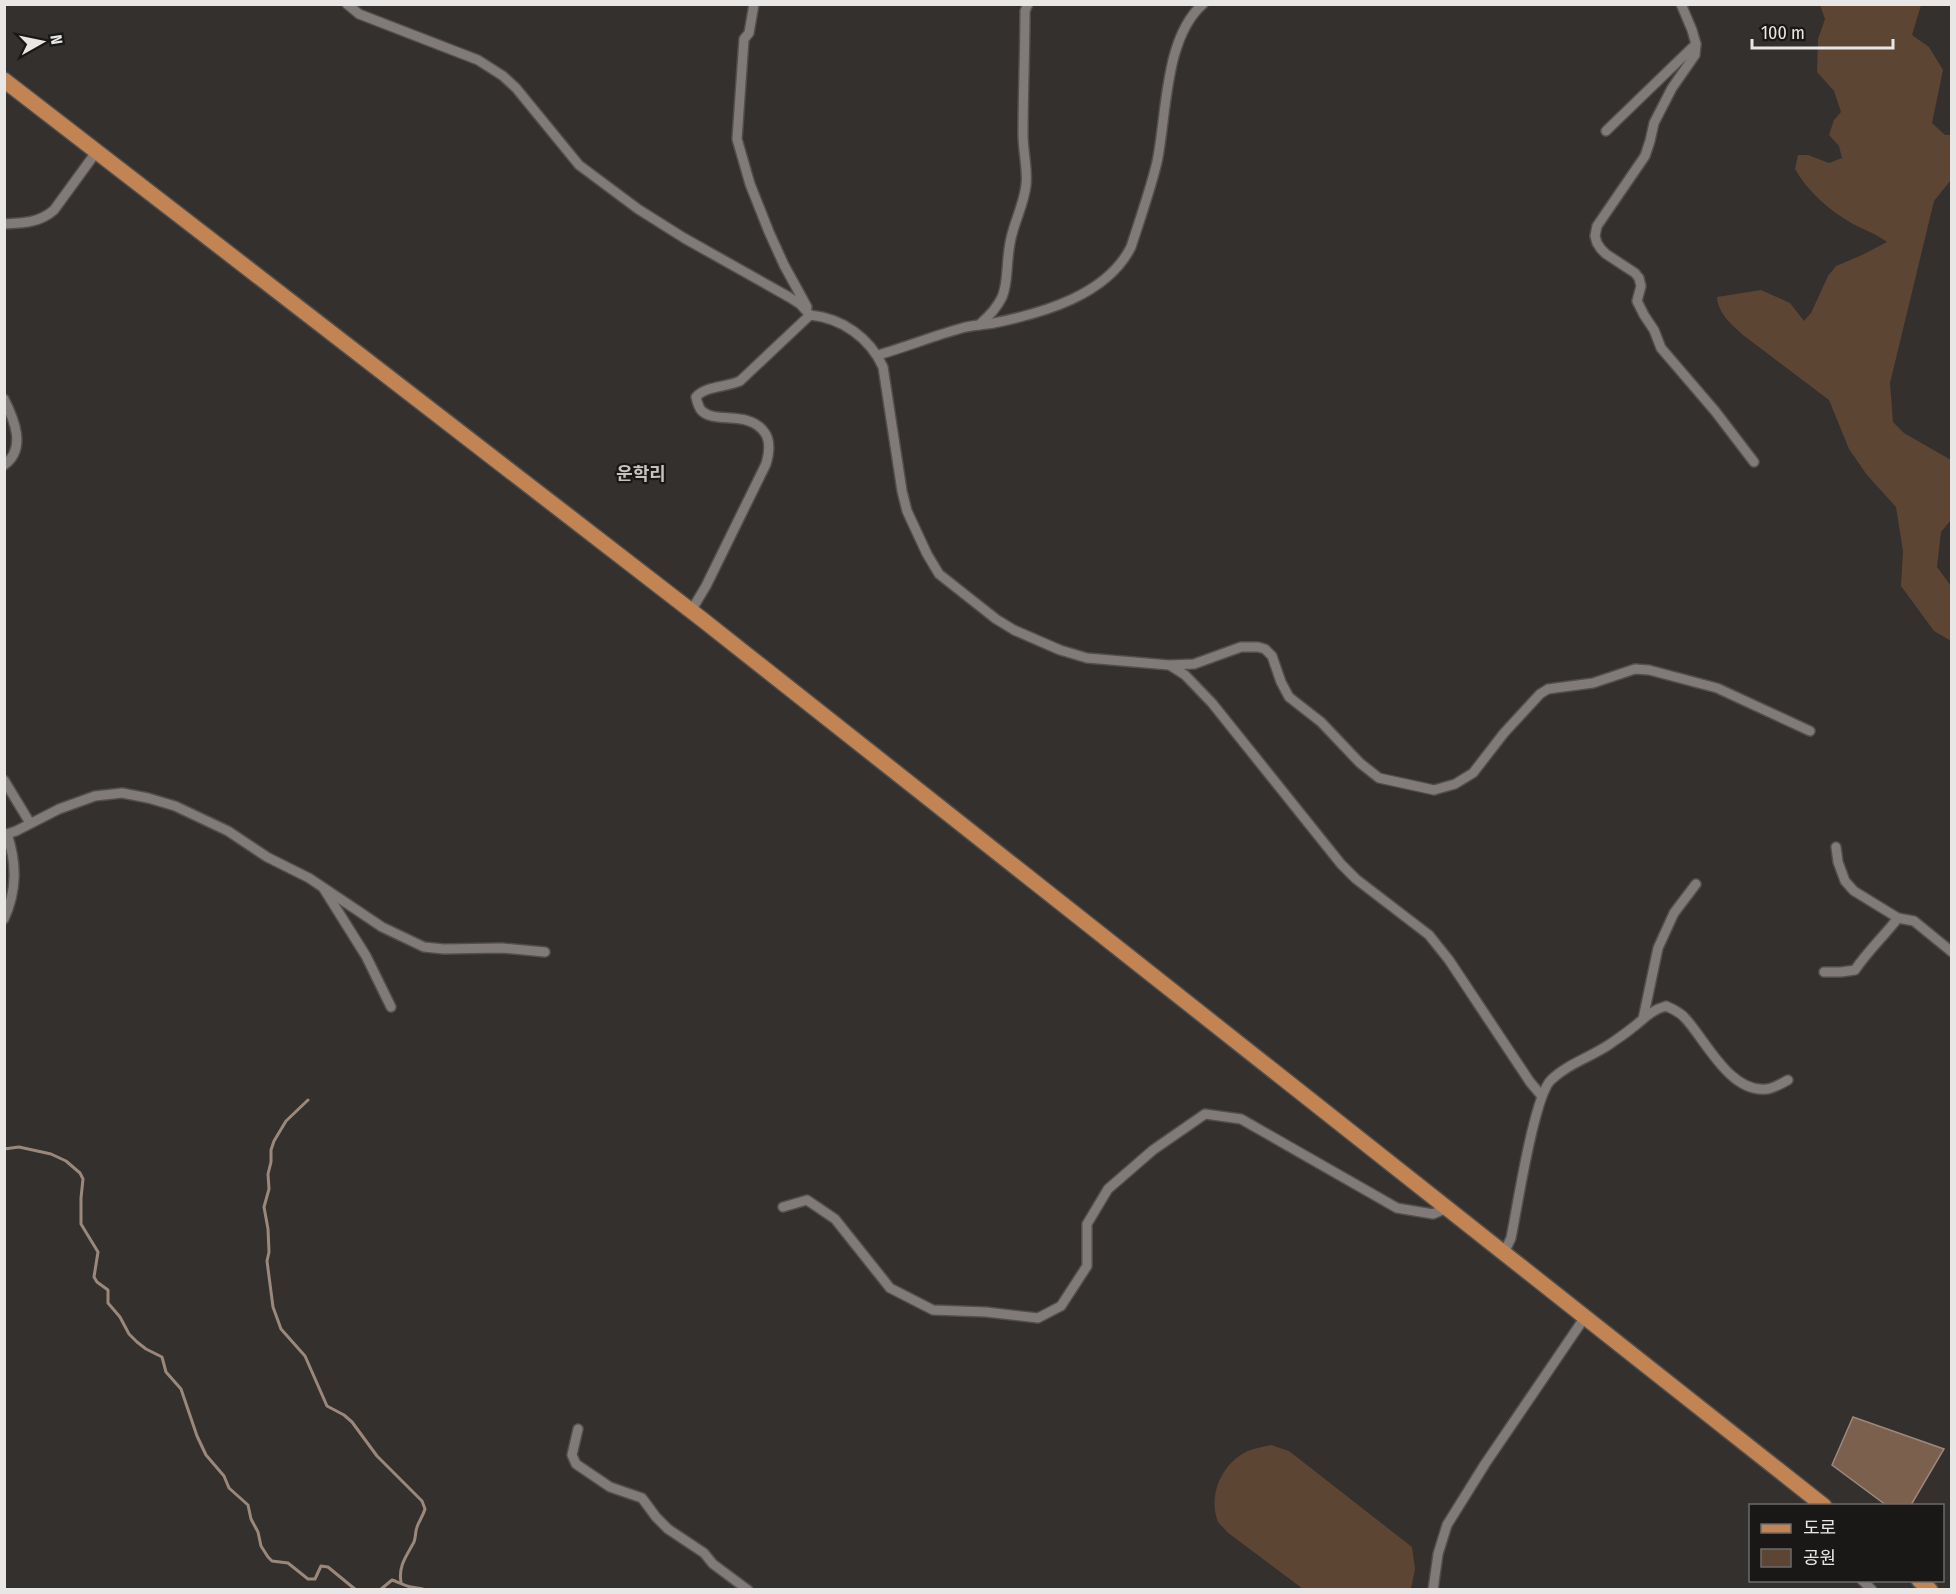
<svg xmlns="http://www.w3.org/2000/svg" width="1956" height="1594" font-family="'Fira Sans Condensed','Noto Sans KR',sans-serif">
  <rect width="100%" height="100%" fill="#33302d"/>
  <g fill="#5d4534">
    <path d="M1820,5H1921L1912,35L1929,47L1943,70L1932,123L1945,135H1951V180L1934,201L1890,383L1893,422L1904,433L1951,460V520L1941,532L1937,567L1951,586V641L1934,631L1901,586L1903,551L1896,507L1867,475L1849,449L1829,400L1743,335C1731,324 1718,313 1717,297L1761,290L1790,303L1804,321L1811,313L1828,276L1836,266L1862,255L1887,242C1876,234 1865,230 1853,224C1830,211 1808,192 1795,169L1798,155H1808L1829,163L1842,158L1839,146L1829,135L1834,120L1841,112L1834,91L1817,72L1818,39L1825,19Z"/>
    <path d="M1271,1445L1289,1451L1412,1547L1415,1569L1411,1589H1303L1227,1532C1225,1529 1220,1525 1218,1522C1207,1495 1223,1462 1248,1451C1255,1448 1263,1447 1271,1445Z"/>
  </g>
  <polygon fill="#7b604d" stroke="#9c887b" stroke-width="1.5" points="1853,1417 1944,1449 1911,1505 1886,1505 1832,1465"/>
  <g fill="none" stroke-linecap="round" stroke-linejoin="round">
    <g stroke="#9c887b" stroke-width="3">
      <path d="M308,1100L286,1121L274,1141L271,1150V1162L268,1174L269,1189L264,1207L268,1229L269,1252L267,1261L273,1307L281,1329L305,1356L327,1406L344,1415L352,1422L377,1456L422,1501L425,1509C423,1516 419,1521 417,1527C415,1532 416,1537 414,1542C407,1555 398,1566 401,1582"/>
      <polyline points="4,1149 19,1147 51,1154 66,1161 80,1173 83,1179 81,1198 81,1224 98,1252 94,1277 97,1282 108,1290 108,1303 120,1317 129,1334 137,1342 146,1349 162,1357 166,1372 181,1389 197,1436 206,1455 224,1476 229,1488 248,1505 251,1519 258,1532 261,1546 268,1557 272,1561 288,1563 308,1579 315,1579 321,1566 328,1567 356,1590"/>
      <path d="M380,1590L392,1580C398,1582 405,1586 411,1587C416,1588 420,1588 426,1590"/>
    </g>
    <defs>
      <g id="street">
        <path d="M347,4L359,14L478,60L503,76L516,88L579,165L638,209L684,238L789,297L800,304L810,315C842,318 870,338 883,367L902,491L907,511L927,554L939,574L996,619L1014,630L1060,650L1087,658L1169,665L1194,664L1241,647H1258L1265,649L1272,656L1281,682L1289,697L1321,722L1360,763L1379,778L1434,790L1455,784L1473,773L1504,733L1540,694L1548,689L1593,683L1635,669L1649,670L1717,688L1810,731"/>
        <polyline points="754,4 749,33 744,39 737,139 750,184 769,232 784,265 807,307"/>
        <polyline points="1696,44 1695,55 1672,88 1654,123 1650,141 1645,156 1597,226 1595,236 1597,243 1601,249 1606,254 1635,273 1639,278 1641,286 1637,301 1644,315 1654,330 1661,348 1715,411 1754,462"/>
        <polyline points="1606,131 1696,44 1692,30 1681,4"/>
        <path d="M4,224C23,223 39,223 54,210L97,151"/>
        <path d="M979,325C1014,294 1003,284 1010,243C1013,224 1024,205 1026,185C1028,171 1023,151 1023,135C1023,94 1025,52 1025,11L1028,4"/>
        <path d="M878,355C906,347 933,336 962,328C972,325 983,325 994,323C1043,313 1107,295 1131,247C1140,219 1150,191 1157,162C1167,115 1164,38 1203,4"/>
        <path d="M4,399C14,419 27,449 4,465"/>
        <path d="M691,611L706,586L766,464C769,454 771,442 765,433C749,409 714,425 701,410C698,406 697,401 696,397C705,386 727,387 740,381L810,315"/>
        <polyline points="1171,666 1185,675 1212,703 1341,864 1356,879 1429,935 1449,960 1530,1082 1541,1095"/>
        <polyline points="4,780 30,823"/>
        <polyline points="4,835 16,831 59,809 95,796 122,793 148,798 175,806 228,831 267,857 309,878 382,927 424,947 444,949 502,948 545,952"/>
        <polyline points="1836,847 1838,862 1845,881 1854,891 1898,918 1914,921 1952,952"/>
        <polyline points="324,889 366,956 391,1007"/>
        <path d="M4,919C17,890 17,864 7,834"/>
        <path d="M1824,972H1841L1855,970C1867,952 1884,936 1898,918"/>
        <polyline points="1643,1019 1658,948 1674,913 1696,884"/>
        <polyline points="783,1207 807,1200 835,1219 890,1288 933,1310 986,1312 1038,1318 1061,1306 1087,1266 1087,1224 1108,1189 1153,1150 1205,1114 1241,1119 1397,1208 1433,1214 1447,1208"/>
        <path d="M1504,1253L1511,1238C1517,1209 1534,1096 1551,1080C1567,1064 1591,1057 1610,1044C1617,1039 1625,1034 1632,1028C1643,1020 1651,1010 1666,1006C1673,1009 1680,1012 1685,1018C1705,1039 1730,1094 1767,1089C1774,1088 1781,1084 1788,1080"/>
        <polyline points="578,1429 572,1455 576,1464 610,1487 642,1498 656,1517 668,1529 704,1553 713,1564 748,1590"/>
        <polyline points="1862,1580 1872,1590"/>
        <polyline points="1433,1590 1438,1554 1447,1525 1485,1464 1585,1317"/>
      </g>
      <g id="primary">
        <polyline points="4,80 703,620 1824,1506"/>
        <polyline points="1919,1580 1930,1590"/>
      </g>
    </defs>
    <use href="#street" stroke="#514e4b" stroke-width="12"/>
    <use href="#primary" stroke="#514e4b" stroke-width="18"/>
    <use href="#street" stroke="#807b78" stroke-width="9"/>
    <use href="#primary" stroke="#c18452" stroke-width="15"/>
  </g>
  <g text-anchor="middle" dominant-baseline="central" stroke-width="4.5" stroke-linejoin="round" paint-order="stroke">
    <g font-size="18" font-weight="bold" fill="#c7c2be" stroke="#1a1817">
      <text x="641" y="474">운학리</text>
    </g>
  </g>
  <rect width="1956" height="1594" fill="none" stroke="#e9e7e5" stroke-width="12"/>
  <rect x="1749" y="1504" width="195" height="78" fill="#1a1817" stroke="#6d6b69" stroke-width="1.5"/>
  <rect x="1761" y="1524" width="30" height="9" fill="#c18452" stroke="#6d6b69" stroke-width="1.5"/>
  <text x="1803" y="1534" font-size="18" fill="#e9e7e5">도로</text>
  <rect x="1761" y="1549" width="30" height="18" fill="#5d4534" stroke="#6d6b69" stroke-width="1.5"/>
  <text x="1803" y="1564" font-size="18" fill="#e9e7e5">공원</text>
  <g transform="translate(42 42) rotate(81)" stroke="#1a1817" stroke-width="4.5" paint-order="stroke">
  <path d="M0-4.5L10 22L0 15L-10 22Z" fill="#e9e7e5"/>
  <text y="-9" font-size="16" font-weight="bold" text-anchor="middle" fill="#e9e7e5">N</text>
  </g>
  <path d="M1752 39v9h141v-9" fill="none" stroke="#e9e7e5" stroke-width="3"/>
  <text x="1761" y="39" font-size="18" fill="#e9e7e5" stroke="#1a1817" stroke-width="4.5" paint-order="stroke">100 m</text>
</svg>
